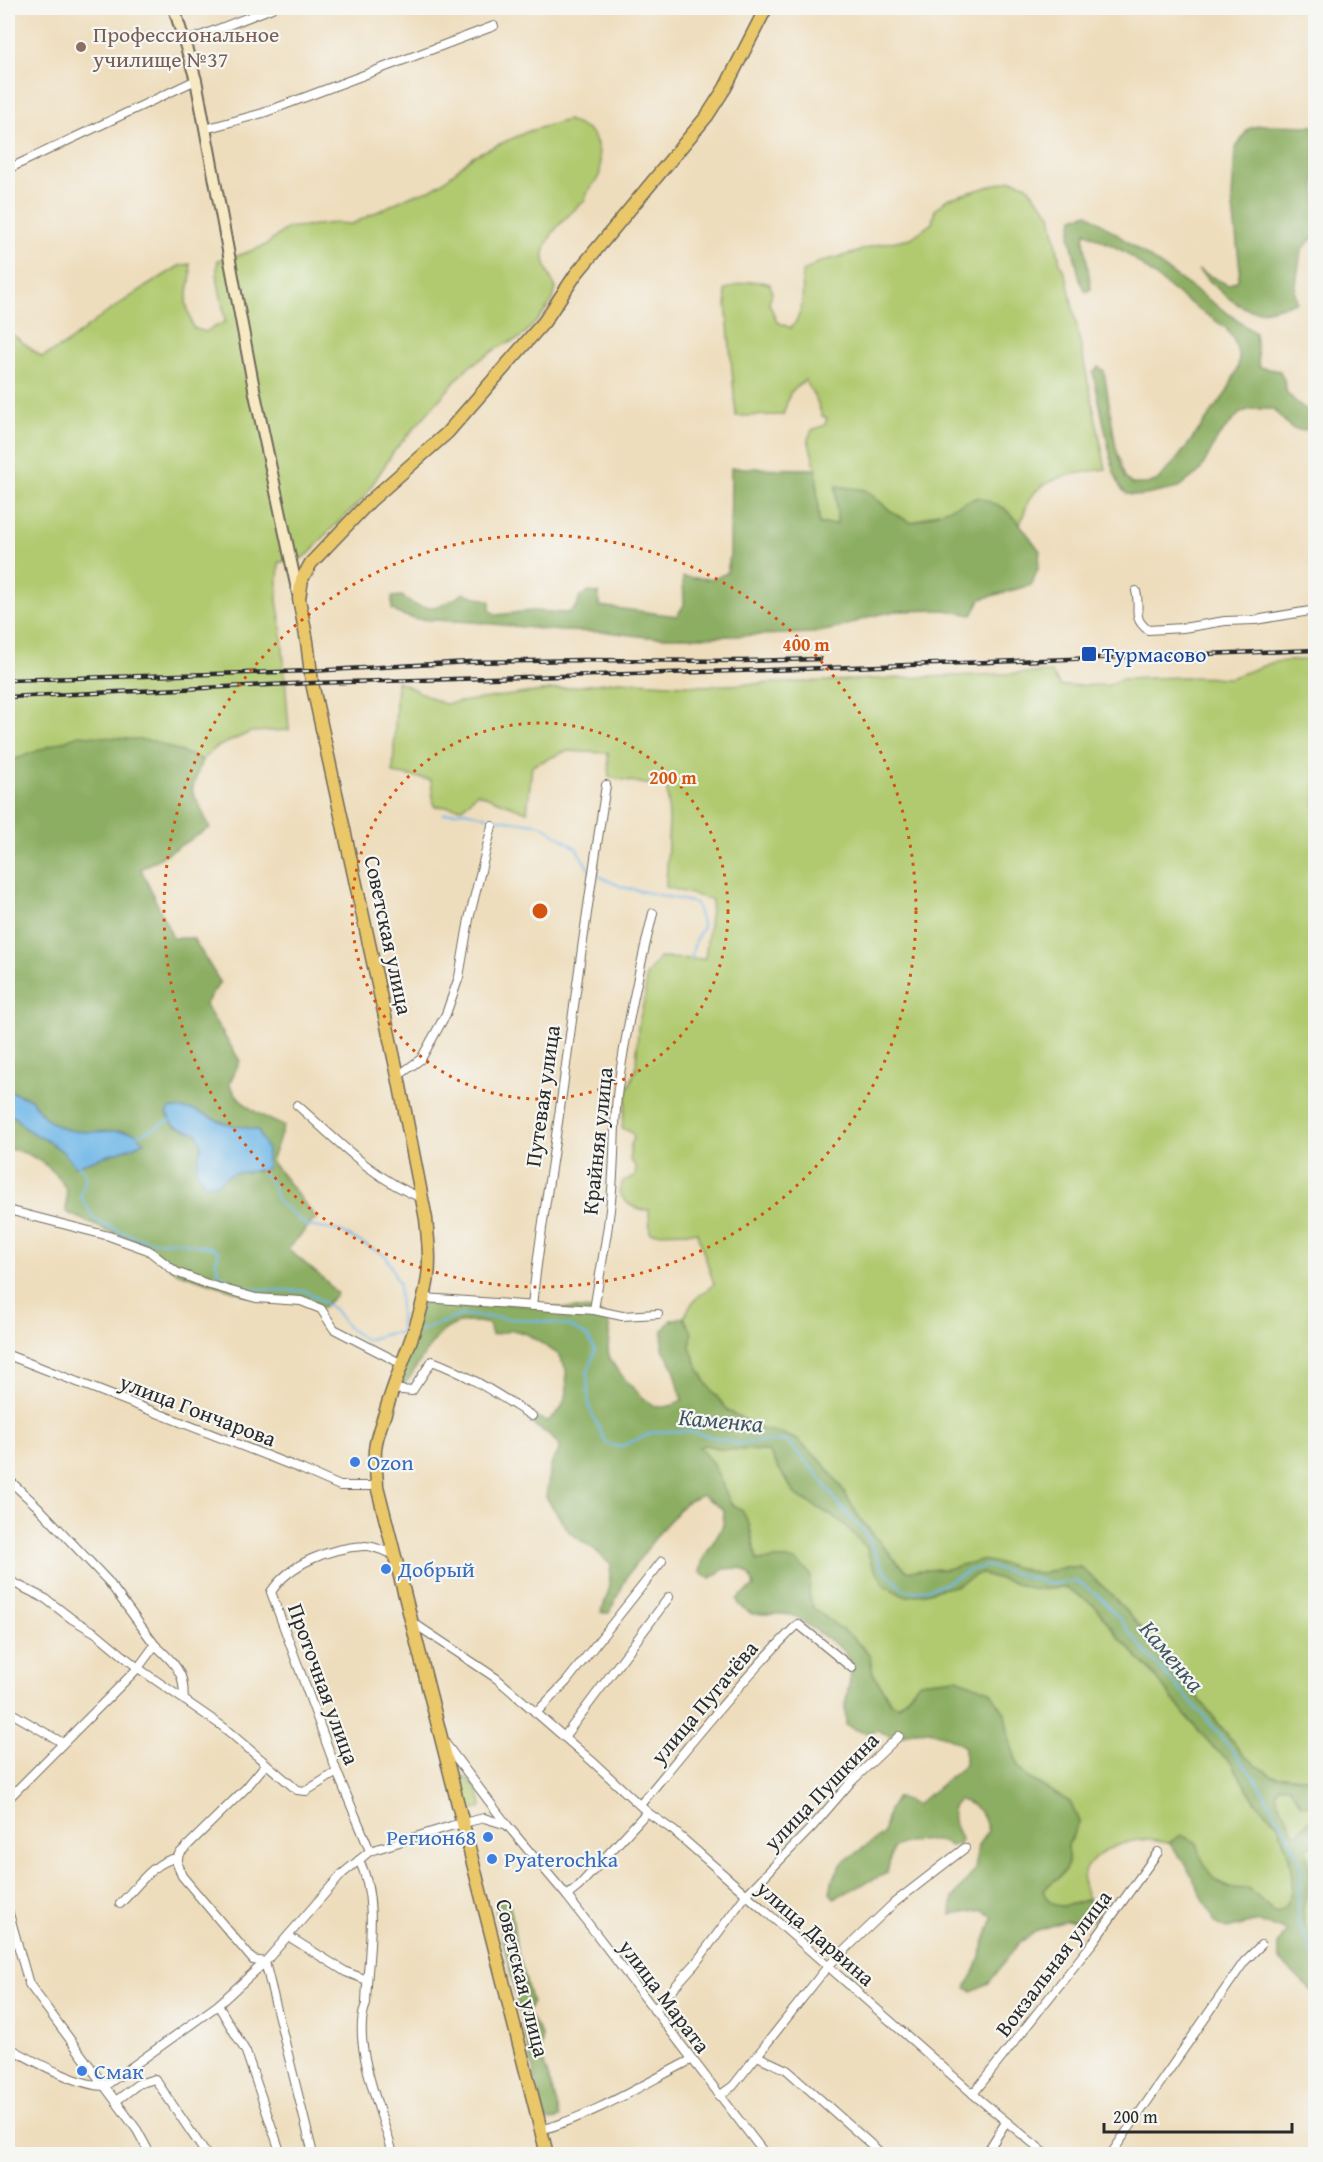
<svg xmlns="http://www.w3.org/2000/svg" width="1323" height="2162" font-family="'Gentium Book Plus',serif">
  <rect width="100%" height="100%" fill="#f6f6f2"/>
  <filter id="ink" filterUnits="userSpaceOnUse"><feTurbulence type="fractalNoise" baseFrequency=".0167" numOctaves="2"/><feDisplacementMap in="SourceGraphic" scale="12" xChannelSelector="R" yChannelSelector="G"/><feConvolveMatrix kernelMatrix="1 2 1 2 8 2 1 2 1" color-interpolation-filters="sRGB"/></filter>
  <filter id="wash" filterUnits="userSpaceOnUse"><feTurbulence type="fractalNoise" baseFrequency=".008" numOctaves="4" result="noise"/><feDisplacementMap in="SourceGraphic" scale="24" xChannelSelector="R" yChannelSelector="G"/><feGaussianBlur stdDeviation="1.35" result="paint"/><feColorMatrix in="noise" values="0 0 0 0 0 0 0 0 0 0 0 0 0 0 0 0 0 1.4 0 .05"/><feComposite in="paint" operator="in"/></filter>
  <g filter="url(#wash)">
    <rect width="100%" height="100%" fill="#eeddbc"/>
    <g fill="#b1ca70" stroke="#6e7a4e" stroke-width="1.5">
      <path d="M567,120C575,124 586,127 592,134C598,141 603,168 599,176C595,185 586,189 585,200C570,214 548,231 544,253C542,263 551,279 556,288L553,300L538,320L520,338L499,347L467,368L394,451L363,499L328,532L309,554L299,560L279,562L277,601L281,624L289,730L251,732L217,747L202,760L153,741L8,762V331L42,357L63,346L99,318L142,289L179,266L190,264L191,275L186,303L193,328L205,332L225,322C224,303 214,278 218,260L240,255L266,245L287,228L335,223L352,224L412,195L430,190L443,182L473,156L529,131Z"/>
      <path d="M1011,180L1025,184L1051,214L1060,263L1067,279L1106,469C1082,473 1046,475 1031,497C1026,505 1024,515 1020,524L1004,508L937,512L912,523L896,515L865,490L836,486L837,524H819L816,469L808,439L812,430L825,425L827,418L822,416L817,401L805,380L790,393L783,415L736,416L725,290C741,282 753,279 770,284L772,293L769,303L777,322L791,328C805,313 803,293 802,273L817,263L831,259L854,253L876,245L911,238L932,223L935,210L947,199Z"/>
      <path d="M1315,659V1779L1271,1775L1243,1755L1191,1688L1170,1672L1150,1638L1109,1592L1080,1567H1066L1039,1574L1008,1565L908,1571L896,1561L860,1519L839,1484L821,1462L797,1440L780,1433L761,1429L728,1411L707,1384L697,1365L690,1348L691,1333L684,1317L694,1300L714,1284L697,1232L650,1233L649,1210C634,1210 626,1204 619,1192L623,1181L635,1176L636,1167L630,1160V1148L634,1137L631,1132L622,1128L628,1089L636,1069L638,1027L645,996L646,976L659,958L705,959L712,900L666,887L669,820L667,788L609,777L608,753L566,751L532,766L527,812L477,793L463,808L434,806L431,780L393,773L397,681L444,704L619,681L701,686L1051,672L1060,686L1109,685L1121,679L1184,677L1230,678L1274,662Z"/>
      <path d="M706,1445L722,1449L768,1451L795,1494L842,1522L867,1548L871,1563L955,1586L979,1573L1034,1589L1067,1588L1094,1605L1121,1640L1152,1672L1185,1715L1215,1749L1232,1763L1255,1801L1278,1825L1289,1856L1292,1878L1290,1896L1283,1909L1275,1914L1269,1907L1215,1880L1202,1864L1196,1843L1181,1835L1169,1843C1160,1842 1150,1839 1141,1840C1112,1842 1067,1865 1089,1899C1070,1905 1050,1915 1043,1890L1064,1872L1068,1863V1845L1079,1822L1070,1802L1028,1778L1019,1769L1009,1738L1005,1713L957,1678L920,1682L898,1706L891,1703L880,1685L873,1673L869,1654L853,1638L813,1608L809,1594L810,1574C791,1553 783,1559 757,1561L749,1524L742,1510L731,1504L713,1464L698,1447Z"/>
      <path d="M461,1775C472,1780 482,1795 482,1807L475,1810L469,1807C463,1799 458,1785 461,1775Z"/>
      <polygon points="1280,1786 1289,1786 1296,1797 1314,1806 1315,1805 1315,1824 1314,1819 1309,1820 1298,1835 1292,1831 1288,1817 1277,1801 1276,1792"/>
      <polygon points="1315,1844 1316,1921 1314,1926 1305,1929 1303,1910 1310,1873 1306,1847"/>
    </g>
    <g fill="#8cae62" stroke="#5c6c46" stroke-width="1.5" fill-rule="evenodd">
      <path d="M1261,125L1315,126L1316,234L1301,251L1295,292L1297,302C1285,305 1272,310 1260,311C1239,313 1212,283 1198,270L1228,285L1238,280L1240,269L1232,199L1235,149L1248,129Z"/>
      <polygon points="1087,213 1255,333 1259,367 1280,371 1284,380 1287,393 1296,402 1307,410 1314,425 1304,431 1291,428 1273,409 1250,409 1239,414 1218,437 1200,471 1178,488 1141,496 1127,494 1120,487 1114,472 1093,373 1098,367 1104,371 1116,448 1125,478 1132,484 1147,484 1158,480 1178,458 1227,392 1238,367 1239,357 1234,340 1226,328 1181,297 1125,252 1085,232 1084,240 1091,289 1086,292 1081,284 1070,237 1073,218"/>
      <path d="M731,468L816,469L819,524H837L836,486L865,490L896,515L912,523L978,497L1004,508L1020,524L1040,551L1038,569L1031,585L981,599L972,615L945,610L896,611L872,616L839,628L813,633L702,637H647L608,632L561,631L473,622L415,619L399,614L392,609V597L402,596C422,615 443,607 464,593L490,601V610L496,615L531,611L568,613L577,606L580,596L588,592L599,593V606L677,616L684,605L683,577L712,579L727,573L730,555Z"/>
      <path d="M79,735L153,741L202,760L192,790L210,828L141,869L173,938H193L220,982L205,1005L240,1061L229,1084C243,1108 259,1115 284,1126L271,1161L316,1218L288,1249L326,1281L337,1294L321,1309L301,1301L256,1298L176,1272L148,1250L142,1243L107,1231L66,1212C66,1205 68,1194 65,1188C56,1168 29,1151 8,1149V1114L15,1117L26,1129L51,1143L63,1152L75,1166L133,1147L144,1141L126,1131L93,1133L71,1131L54,1125L40,1113L31,1099L8,1090V762ZM216,1120L227,1124L258,1130V1172C243,1169 226,1173 217,1184L199,1154L202,1147L198,1134L174,1125Z"/>
      <path d="M424,1298L594,1310C600,1313 606,1316 608,1322C612,1331 606,1344 609,1355C612,1368 643,1401 656,1406C663,1409 676,1405 682,1400L674,1368L662,1347L663,1330L671,1320L684,1317L692,1333L690,1348L697,1365L707,1384L728,1411L761,1429L780,1433L797,1440L822,1462L839,1484L860,1519L896,1561L907,1571L946,1569L981,1560L1008,1565L1039,1574L1066,1567H1080L1109,1592L1150,1638L1170,1672L1191,1688L1243,1755L1271,1775L1315,1779V1805L1314,1806L1302,1805L1289,1786H1280L1276,1792L1277,1801L1288,1817L1292,1831L1298,1834L1309,1820L1314,1819L1315,1844L1306,1848L1310,1873L1303,1910L1305,1929L1314,1926L1315,1921V1994L1280,1960L1277,1945L1287,1931C1260,1921 1255,1920 1228,1929L1216,1924L1185,1863L1169,1843L1181,1835L1196,1843C1204,1869 1216,1893 1248,1888L1275,1913L1283,1909L1290,1896L1292,1878L1289,1856L1278,1825L1255,1801L1232,1763L1215,1749L1185,1715L1152,1672L1121,1640L1094,1605L1067,1588L1034,1589L980,1573L955,1586L906,1597L885,1586L871,1563L867,1548L842,1522L795,1494L768,1451L722,1449L706,1445L699,1447L713,1464L731,1504L742,1510L749,1524L757,1561C783,1559 791,1553 810,1574L809,1594L813,1608L853,1638L869,1654L873,1673L880,1685L891,1703L899,1706L920,1682L957,1678L990,1691L1005,1713L1009,1738L1019,1769L1028,1778L1070,1802L1079,1822L1068,1845V1863L1064,1872L1043,1890C1050,1914 1071,1905 1089,1899L1095,1906L1097,1915L1092,1920L1083,1922L1066,1921L1038,1930L1018,1944L989,1983L972,1991L966,1988L976,1968L993,1917L983,1910L951,1915L953,1898L975,1870L978,1845L988,1831C984,1814 977,1804 959,1800L952,1808L953,1820L961,1839L959,1844L950,1846C931,1835 912,1840 893,1847L887,1873L834,1898L830,1892L833,1878L843,1862L883,1834L889,1810L897,1797L916,1805L965,1765V1747C951,1738 932,1728 915,1731C910,1732 905,1735 901,1736C894,1737 883,1734 878,1730L864,1733L846,1725L845,1707L852,1668L844,1650L802,1621L791,1615L781,1614H752L739,1605L737,1599L754,1586L750,1575L741,1568L724,1569L710,1578L700,1572L703,1559L723,1526L724,1510L702,1495L685,1503L662,1529L629,1573L609,1613H601L608,1593L611,1565L595,1550L570,1533L546,1497L551,1464L559,1451L558,1444L550,1435L530,1423L532,1416L548,1421L561,1409L567,1393L566,1369L558,1354L527,1334L513,1330L492,1335L489,1324C450,1315 438,1333 418,1364C414,1370 410,1379 405,1383C401,1386 396,1387 392,1389Z"/>
      <path d="M499,1901L509,1903L512,1916L516,1946L532,2003L528,2012C531,2023 538,2027 542,2036C544,2043 539,2048 541,2054C547,2076 556,2096 560,2118L551,2121L545,2120L496,1911Z"/>
    </g>
    <g fill="#71b8e8" stroke="#4e728a" stroke-width="1.5">
      <path d="M8,1090L20,1096L31,1099C59,1146 90,1127 133,1132L144,1141L133,1147L75,1166L63,1152L51,1143L26,1129L15,1117L8,1114Z"/>
      <path d="M171,1108L194,1110L227,1124L258,1130L267,1150V1168C249,1175 232,1167 217,1184H205L196,1171L199,1154L202,1147L198,1134L174,1125L166,1113Z"/>
    </g>
    <g fill="none" stroke-linecap="round" stroke-linejoin="round">
      <g stroke="#71b8e8" stroke-width="2">
        <polyline points="443,814 465,811 492,818 542,825 576,848 590,871"/>
        <polyline points="594,874 622,887 696,903 703,927 695,941 691,959"/>
        <polyline points="137,1136 172,1119"/>
        <polyline points="77,1163 86,1175 81,1197 94,1219 124,1233 153,1242 173,1241 213,1248 219,1252 216,1262 219,1274 233,1283 250,1289 306,1291 334,1309 348,1328 366,1340 390,1333 407,1333"/>
        <polyline points="261,1169 272,1184 277,1201 307,1226 340,1231 386,1256 399,1284 401,1333"/>
        <polyline points="419,1331 462,1315 540,1321 569,1326 588,1337 595,1351 587,1374 589,1407 606,1443 619,1447 654,1432 687,1431 737,1443 786,1441 814,1470 840,1506 866,1534 882,1567 903,1589 914,1592 942,1585 970,1570 987,1566 1052,1584 1076,1581 1098,1595 1119,1618 1146,1653 1206,1718 1257,1781 1295,1849 1302,1871 1298,1900 1297,1921 1316,1962"/>
      </g>
    </g>
  </g>
  <g filter="url(#ink)">
    <g fill="none" stroke-linecap="round" stroke-linejoin="round">
      <defs>
        <g id="street">
          <polyline points="185,42 272,8"/>
          <polyline points="205,129 263,113 494,26"/>
          <polyline points="8,169 196,80"/>
          <path d="M1136,591C1141,609 1131,617 1148,630L1183,628L1225,621L1255,620L1316,610"/>
          <polyline points="398,1076 421,1059 446,1014 459,977 469,919 492,826"/>
          <path d="M297,1105C335,1138 374,1180 422,1198"/>
          <polyline points="8,1210 109,1236 148,1250 176,1272 210,1285 256,1298 301,1301 321,1309 334,1329 402,1364"/>
          <polyline points="424,1298 594,1310 622,1316 658,1314"/>
          <path d="M532,1306C540,1230 554,1155 564,1080C577,981 591,883 606,785"/>
          <path d="M594,1310C601,1265 611,1220 613,1174C615,1145 614,1117 618,1088C626,1029 639,970 653,913"/>
          <polyline points="8,1355 301,1469 340,1486 377,1486"/>
          <path d="M392,1389L412,1391L432,1361C468,1374 500,1396 532,1416"/>
          <polyline points="8,1479 38,1507 108,1581 155,1645 138,1668 8,1799"/>
          <polyline points="8,1580 46,1599 72,1619 96,1633 138,1668 222,1726 297,1790 306,1791 337,1772"/>
          <polyline points="412,1622 496,1678 593,1762 647,1812 674,1831 979,2099 1046,2154"/>
          <path d="M155,1645C166,1655 182,1669 183,1685C184,1690 183,1694 184,1700"/>
          <polyline points="8,1711 63,1743"/>
          <polyline points="536,1713 566,1682 662,1561"/>
          <polyline points="564,1737 669,1597"/>
          <polyline points="445,1743 507,1825 567,1896 765,2154"/>
          <path d="M640,1805C691,1743 741,1680 798,1624L852,1668"/>
          <path d="M370,1851L337,1772L271,1592C290,1563 330,1548 364,1546C373,1545 386,1552 395,1555"/>
          <polyline points="178,1858 177,1864 182,1876 253,1960 265,1962"/>
          <polyline points="178,1858 179,1854 246,1788 266,1764"/>
          <path d="M359,1860C380,1901 367,1959 366,2004C350,2042 383,2115 393,2154"/>
          <polyline points="567,1896 578,1887 647,1812"/>
          <path d="M120,1904C137,1887 154,1860 178,1858"/>
          <polyline points="8,1910 29,1984 137,2130 150,2154"/>
          <polyline points="288,1936 346,1972 367,1980"/>
          <polyline points="265,1962 313,2154"/>
          <polyline points="218,2005 246,2052 281,2154"/>
          <polyline points="654,2010 695,1964 746,1895 813,1826 850,1783 899,1736"/>
          <path d="M8,2047C32,2060 78,2086 105,2086"/>
          <polyline points="757,2056 787,2070 882,2154"/>
          <polyline points="105,2086 218,2005 265,1962 342,1874 370,1851 451,1826 484,1818 507,1825"/>
          <polyline points="973,2094 1094,1941 1158,1852"/>
          <polyline points="719,2096 733,2086 828,1966 894,1903 965,1848"/>
          <polyline points="116,2101 138,2084 155,2079 206,2154"/>
          <path d="M541,2130C594,2115 642,2085 691,2060"/>
          <polyline points="986,2154 1006,2122"/>
          <polyline points="1111,2154 1244,1962 1261,1945"/>
        </g>
        <polyline id="secondary" points="174,8 196,80 255,394 298,594"/>
        <path id="primary" d="M547,2154L377,1486C377,1474 374,1461 375,1450C376,1436 382,1423 386,1410C399,1367 419,1327 427,1283C431,1262 428,1240 426,1219L398,1076L312,683L307,641L299,599L302,579L311,563L369,502L447,433L544,322L576,274L707,116L725,88L766,8"/>
      </defs>
      <use href="#street" stroke="#6f695e" stroke-width="10"/>
      <use href="#secondary" stroke="#6f695e" stroke-width="14"/>
      <use href="#primary" stroke="#6f695e" stroke-width="15"/>
      <use href="#street" stroke="#fff" stroke-width="8"/>
      <use href="#secondary" stroke="#f7e9c3" stroke-width="10"/>
      <use href="#primary" stroke="#eac769" stroke-width="12"/>
      <defs>
        <g id="rail">
          <polyline points="8,680 311,671 469,662 583,660 743,661 820,659"/>
          <polyline points="8,697 312,683 770,670 1316,650"/>
        </g>
      </defs>
      <use href="#rail" stroke="#2b2b2b" stroke-width="4.5"/>
      <use href="#rail" stroke="#f6f6f2" stroke-width="2" stroke-dasharray="7" stroke-linecap="butt"/>
    </g>
  </g>
  <g fill="none" stroke="#d5540f" stroke-width="3" stroke-dasharray="3 6">
    <circle cx="540" cy="911" r="188"/>
    <circle cx="540" cy="911" r="376"/>
  </g>
  <circle fill="#8d6e63" stroke="#f6f6f2" stroke-width="2" cx="81" cy="47" r="6"/>
  <rect fill="#1a4fb4" stroke="#f6f6f2" stroke-width="2" x="1081" y="646" width="16" height="16" rx="3"/>
  <g fill="#3f7fe0" stroke="#f6f6f2" stroke-width="2">
    <circle cx="355" cy="1462" r="6"/>
    <circle cx="386" cy="1569" r="6"/>
    <circle cx="488" cy="1837" r="6"/>
    <circle cx="492" cy="1859" r="6"/>
    <circle cx="82" cy="2071" r="6"/>
  </g>
  <g text-anchor="middle" dominant-baseline="central" stroke-width="4.5" stroke-linejoin="round" paint-order="stroke">
    <g font-size="22" fill="#785e54" stroke="#f6f6f2" text-anchor="start">
      <text x="93" y="34">Профессиональное<tspan x="93" dy="25">училище №37</tspan></text>
    </g>
    <g font-size="22" fill="#164399" stroke="#f6f6f2" text-anchor="start">
      <text x="1102" y="654">Турмасово</text>
    </g>
    <g font-size="22" fill="#2b2b2b" stroke="#f6f6f2">
      <text transform="translate(389 935) rotate(78)">Советская улица</text>
      <text transform="translate(542 1096) rotate(-82)">Путевая улица</text>
      <text transform="translate(597 1141) rotate(-84)">Крайняя улица</text>
      <text transform="translate(198 1410) rotate(21)">улица Гончарова</text>
      <text transform="translate(324 1684) rotate(70)">Проточная улица</text>
      <text transform="translate(704 1702) rotate(-50)">улица Пугачёва</text>
      <text transform="translate(821 1791) rotate(-46)">улица Пушкина</text>
      <text transform="translate(816 1933) rotate(41)">улица Дарвина</text>
      <text transform="translate(1053 1963) rotate(-53)">Вокзальная улица</text>
      <text transform="translate(523 1978) rotate(76)">Советская улица</text>
      <text transform="translate(665 1996) rotate(53)">улица Марата</text>
    </g>
    <g font-size="22" fill="#366cbe" stroke="#f6f6f2" text-anchor="start">
      <text x="367" y="1462">Ozon</text>
      <text x="398" y="1569">Добрый</text>
      <text x="476" y="1837" text-anchor="end">Регион68</text>
      <text x="504" y="1859">Pyaterochka</text>
      <text x="94" y="2071">Смак</text>
    </g>
    <g font-size="24" font-style="italic" fill="#405564" stroke="#f6f6f2">
      <text transform="translate(721 1420) rotate(5)">Каменка</text>
      <text transform="translate(1172 1656) rotate(50)">Каменка</text>
    </g>
  </g>
  <circle cx="540" cy="911" r="9" fill="#d5540f" stroke="#f6f6f2" stroke-width="3"/>
  <g font-size="18" text-anchor="middle" font-weight="bold" fill="#d5540f" stroke="#f6f6f2" stroke-width="4.5" stroke-linejoin="round" paint-order="stroke">
    <text x="806" y="651">400 m</text>
    <text x="673" y="784">200 m</text>
  </g>
  <rect width="1323" height="2162" fill="none" stroke="#f6f6f2" stroke-width="30"/>
  <path d="M1104 2123v9h188v-9" fill="none" stroke="#2b2b2b" stroke-width="3"/>
  <text x="1113" y="2123" font-size="18" fill="#2b2b2b" stroke="#f6f6f2" stroke-width="4.5" paint-order="stroke">200 m</text>
</svg>
